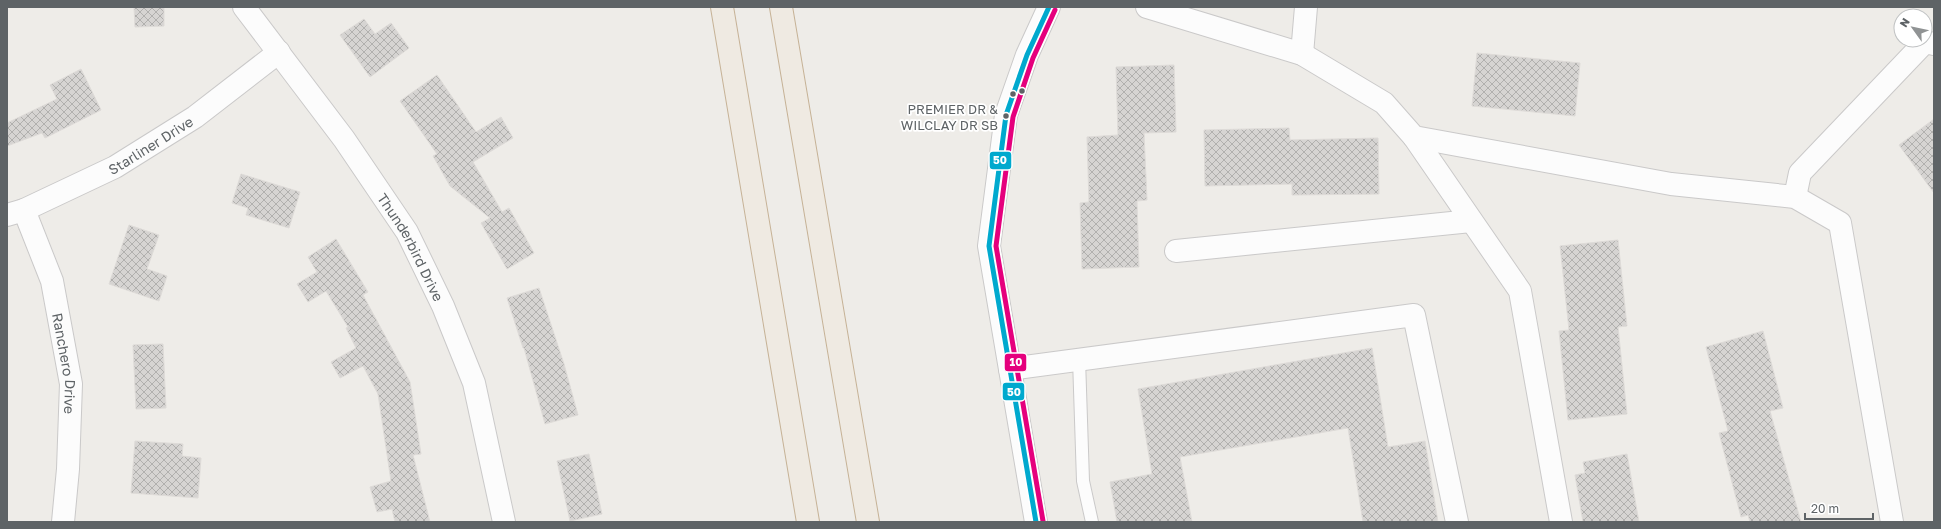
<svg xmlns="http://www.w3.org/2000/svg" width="1941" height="529" font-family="'Golos Text',sans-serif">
  <defs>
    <pattern id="building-cross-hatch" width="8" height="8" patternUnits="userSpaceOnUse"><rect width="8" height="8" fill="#d6d4d2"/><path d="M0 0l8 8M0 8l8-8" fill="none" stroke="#b1b0ae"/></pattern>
  </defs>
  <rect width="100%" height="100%" fill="#eeece8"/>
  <g fill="url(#building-cross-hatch)" stroke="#dedbd8">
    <polygon points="134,7 164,7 164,26 135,27"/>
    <polygon points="364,19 375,34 391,23 409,48 370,77 340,35"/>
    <polygon points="1477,53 1580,63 1575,116 1472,106"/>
    <polygon points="1174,65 1176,132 1144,133 1147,200 1137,201 1139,267 1082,269 1080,203 1089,202 1087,137 1118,135 1116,67"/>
    <polygon points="81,69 101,110 45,138 42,133 7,146 7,123 57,99 50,85"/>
    <polygon points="437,75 476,132 501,117 513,138 473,162 502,212 509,208 534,253 507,269 481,223 490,218 450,186 433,156 437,154 400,101"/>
    <polygon points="1934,119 1934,193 1899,145"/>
    <polygon points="1289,128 1290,140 1378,138 1379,194 1292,195 1292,184 1205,186 1204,130"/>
    <polygon points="241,174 300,192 289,228 246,215 248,208 232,203"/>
    <polygon points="129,225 159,235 147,269 167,276 159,301 109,284"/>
    <polygon points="336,239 368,292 363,295 410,382 421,454 413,455 430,522 395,522 392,509 377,512 370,487 391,481 378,394 363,366 340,378 331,362 356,348 346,328 348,327 326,291 308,302 297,284 317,272 308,257"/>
    <polygon points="1618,240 1627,326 1618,327 1627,414 1568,420 1559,331 1569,330 1560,246"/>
    <polygon points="539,288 564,364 578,415 545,424 524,348 523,348 507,298"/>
    <polygon points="1763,331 1783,408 1770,411 1801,522 1750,522 1748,515 1741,517 1719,433 1728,431 1706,347"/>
    <polygon points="163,344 166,408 136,409 133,345"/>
    <polygon points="1372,348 1388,447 1425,441 1438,522 1363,522 1348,428 1180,457 1192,522 1117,522 1110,482 1152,474 1138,389"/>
    <polygon points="135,441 183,444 182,456 201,458 198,498 131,493"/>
    <polygon points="589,454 602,514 570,521 557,461"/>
    <polygon points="1627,454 1639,522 1583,522 1575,475 1585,473 1583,462"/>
  </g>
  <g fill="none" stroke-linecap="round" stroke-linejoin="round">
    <defs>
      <polyline id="service" points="1079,359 1083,481 1092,522"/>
      <g id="minor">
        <path id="s1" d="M244,7L344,139L407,232L443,306L474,383L504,522"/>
        <polyline points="1147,7 1302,54 1384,103 1414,137 1671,184 1795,197 1840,223 1892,522"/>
        <polyline points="1302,54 1306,7"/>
        <polyline points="1414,137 1520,291 1561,522"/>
        <polyline points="1795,197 1800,173 1925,42 1934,44"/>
        <path id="s2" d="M24,210L52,281L71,384L68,469L63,522"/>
        <path id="s3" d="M7,215L24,210L115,167L195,117L279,52"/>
        <polyline points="1176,251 1471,221"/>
        <polyline points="1010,369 1414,315 1457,522"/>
      </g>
      <polyline id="tertiary" points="1036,522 989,246 1006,115 1027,55 1049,7"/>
      <g id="motorway">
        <polyline points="722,7 808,522"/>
        <polyline points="781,7 868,522"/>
      </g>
    </defs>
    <use href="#service" stroke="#cac9c9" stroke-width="14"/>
    <use href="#minor" stroke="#cac9c9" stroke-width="24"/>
    <use href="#tertiary" stroke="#cac9c9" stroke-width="24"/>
    <use href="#motorway" stroke="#c6b296" stroke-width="24"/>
    <use href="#service" stroke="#fcfcfc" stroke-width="12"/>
    <use href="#minor" stroke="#fcfcfc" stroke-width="22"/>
    <use href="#tertiary" stroke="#fcfcfc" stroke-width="22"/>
    <use href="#motorway" stroke="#efeae2" stroke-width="22"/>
    <defs>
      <polyline id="bus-1" points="1036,522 989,246 1006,115 1027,55 1049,7"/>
      <polyline id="bus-2" points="1043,521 996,246 1013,117 1033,58 1055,10"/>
    </defs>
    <use href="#bus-1" stroke="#fff" stroke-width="8"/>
    <use href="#bus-2" stroke="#fff" stroke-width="8"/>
    <use href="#bus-1" stroke="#00a9ce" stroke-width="5"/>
    <use href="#bus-2" stroke="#e5007d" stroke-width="5"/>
  </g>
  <g fill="#5e6366" stroke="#fff" stroke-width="1.5">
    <circle cx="1022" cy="91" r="3.5"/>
    <circle cx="1013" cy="94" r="3.5"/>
    <circle cx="1006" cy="116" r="3.5"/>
  </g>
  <g text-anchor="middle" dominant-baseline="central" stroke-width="3.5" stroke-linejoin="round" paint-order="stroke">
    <g font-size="13" fill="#5e6366" stroke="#fff" text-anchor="end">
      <text x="998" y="109">PREMIER DR &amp;<tspan x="998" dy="16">WILCLAY DR SB</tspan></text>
    </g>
    <g font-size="14" fill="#5e6366" stroke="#fff">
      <text stroke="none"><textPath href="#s3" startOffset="160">Starliner Drive</textPath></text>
      <text stroke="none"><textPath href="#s1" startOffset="293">Thunderbird Drive</textPath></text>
      <text stroke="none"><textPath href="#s2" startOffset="160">Ranchero Drive</textPath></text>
    </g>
  </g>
  <g stroke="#fff" stroke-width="1.5">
    <rect x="989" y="151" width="23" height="19" rx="4" fill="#00a9ce"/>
    <rect x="1004" y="353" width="23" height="19" rx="4" fill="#e5007d"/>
    <rect x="1002" y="382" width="23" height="19" rx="4" fill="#00a9ce"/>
  </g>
  <g font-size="11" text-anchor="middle" font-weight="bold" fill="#fff">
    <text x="1000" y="164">50</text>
    <text x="1016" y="366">10</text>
    <text x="1014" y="396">50</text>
  </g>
  <rect width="1941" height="529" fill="none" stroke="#5e6366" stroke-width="16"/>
  <g transform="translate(1913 28) rotate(303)"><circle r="19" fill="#ffffff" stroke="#bfc1c2"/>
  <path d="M0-3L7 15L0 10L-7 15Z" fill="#909394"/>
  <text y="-6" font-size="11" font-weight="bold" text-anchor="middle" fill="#5e6366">N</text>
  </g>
  <path d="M1805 513v6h68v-6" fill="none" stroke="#5e6366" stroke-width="2"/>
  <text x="1811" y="513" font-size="12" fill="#5e6366" stroke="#ffffff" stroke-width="3" paint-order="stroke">20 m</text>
</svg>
